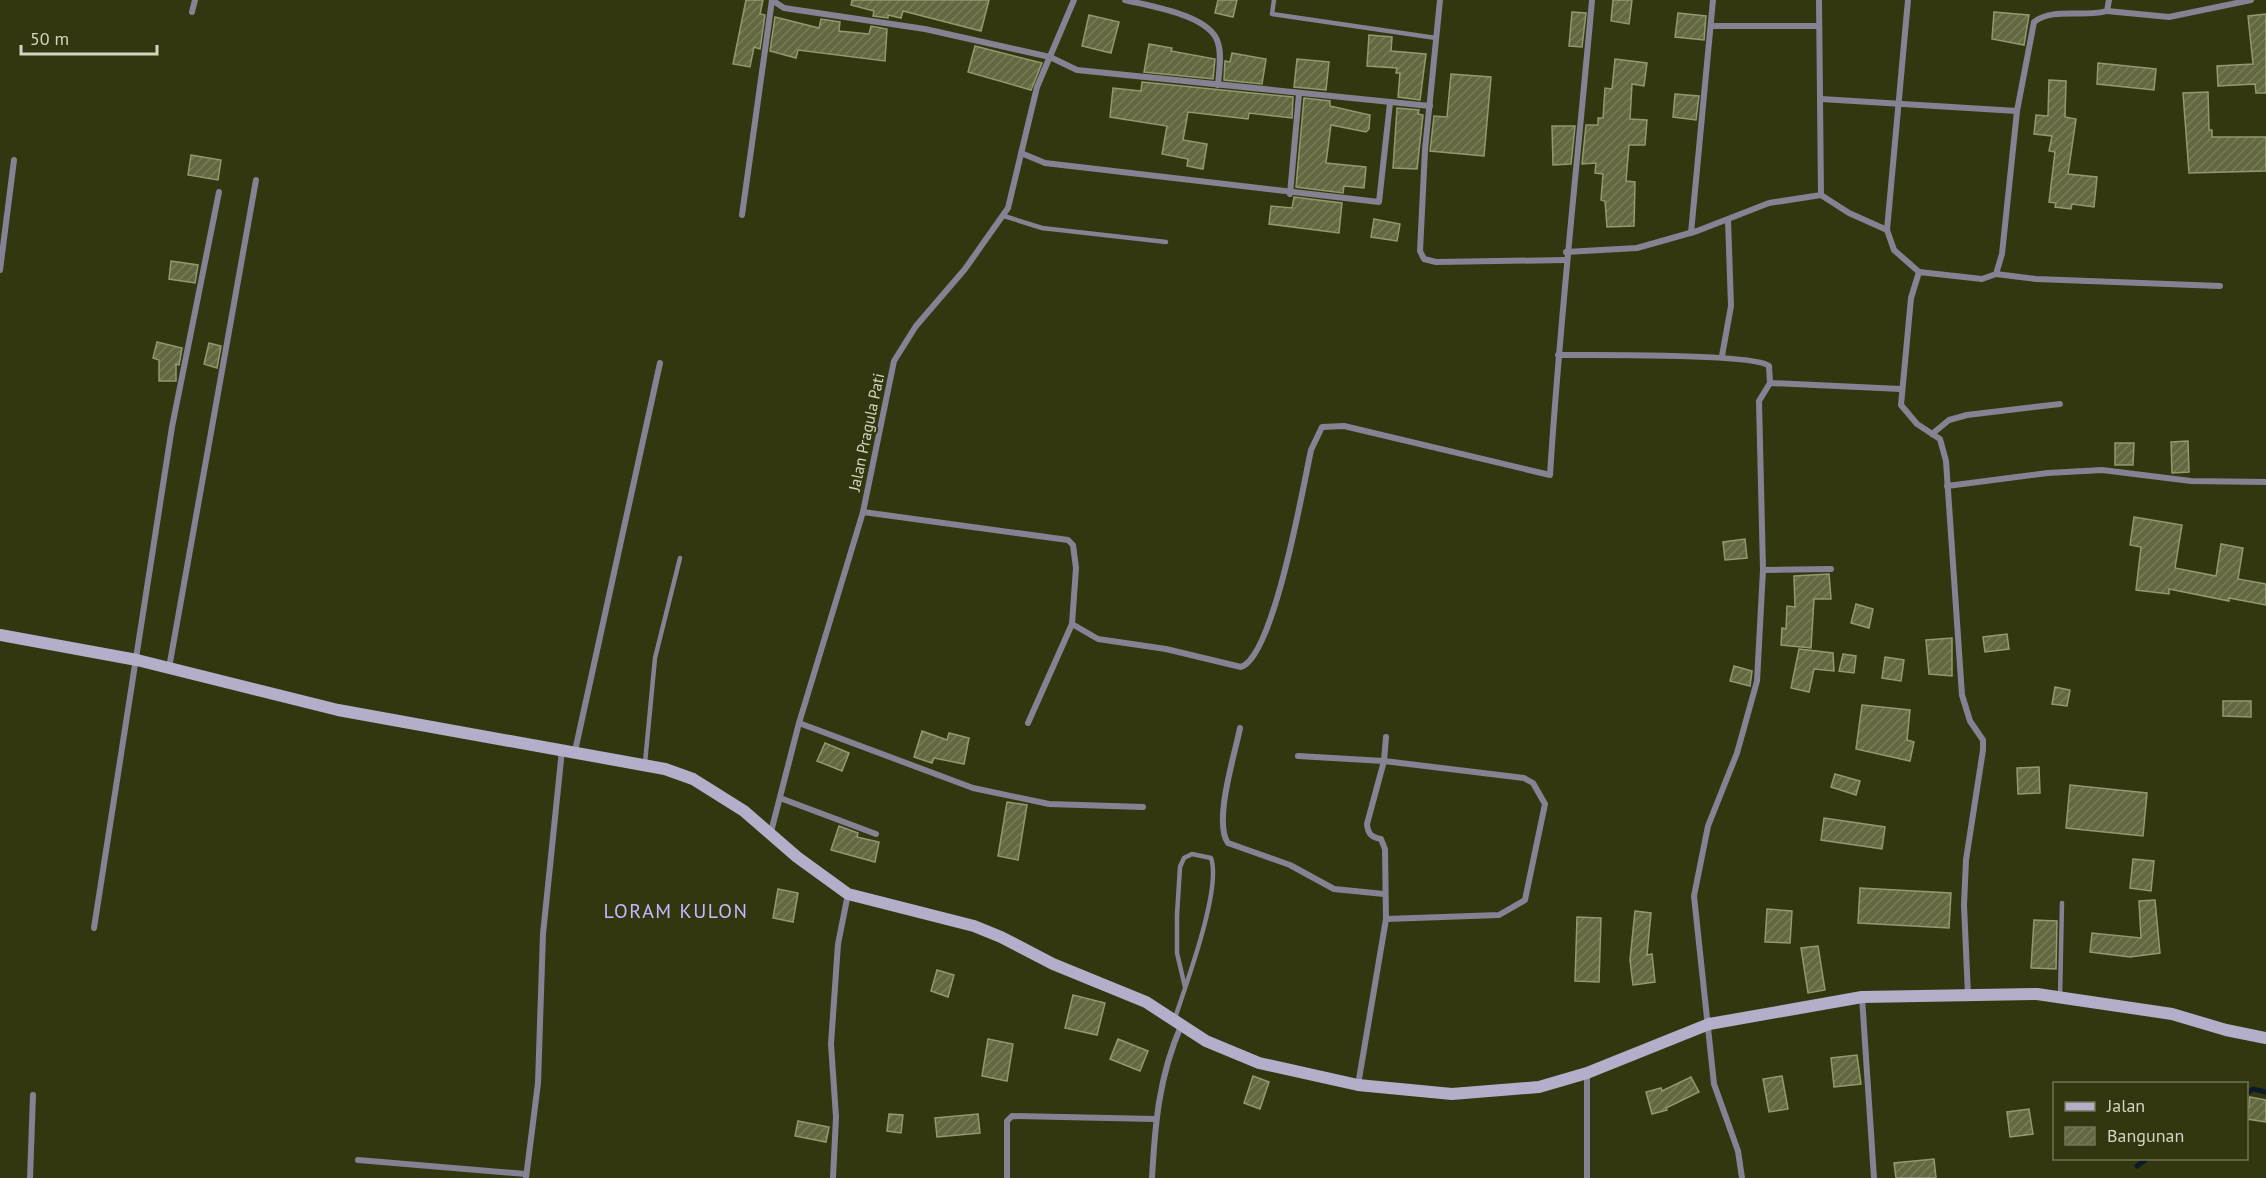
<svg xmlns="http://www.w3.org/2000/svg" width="2266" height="1178" font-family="'PT Sans',sans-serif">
  <defs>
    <pattern id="building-hatch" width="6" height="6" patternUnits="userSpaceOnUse" patternTransform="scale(1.5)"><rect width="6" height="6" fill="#636840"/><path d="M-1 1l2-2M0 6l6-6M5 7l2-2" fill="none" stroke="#787d5a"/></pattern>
  </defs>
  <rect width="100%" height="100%" fill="#33370f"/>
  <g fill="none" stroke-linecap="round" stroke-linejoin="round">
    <g stroke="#091c27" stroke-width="5">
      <polyline points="2246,1094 2253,1089 2266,1092"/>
      <polyline points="2137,1166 2148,1158"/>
    </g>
  </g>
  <g fill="url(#building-hatch)" stroke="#93996f" stroke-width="1.5">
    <polygon points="746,0 763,0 760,14 765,15 760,49 754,47 750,67 733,64"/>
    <polygon points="852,0 989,0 981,31 903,11 901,18 888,15 888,18 873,16 874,11 851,5"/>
    <polygon points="1218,0 1237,0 1233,17 1215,13"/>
    <polygon points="1613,0 1632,0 1629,24 1611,21"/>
    <polygon points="1572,12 1586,13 1582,47 1569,46"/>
    <polygon points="1994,12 2029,15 2024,45 1992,39"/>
    <polygon points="1678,13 1706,16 1704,40 1675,37"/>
    <polygon points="2266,14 2266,93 2256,93 2255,84 2218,86 2217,66 2253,64 2248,16"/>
    <polygon points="1089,15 1119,22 1111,53 1082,46"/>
    <polygon points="775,17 819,28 821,19 840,22 839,31 869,34 871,26 887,29 885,61 798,50 796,58 770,51"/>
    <polygon points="1369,35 1392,37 1391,51 1426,54 1420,100 1398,97 1400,73 1396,73 1397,68 1367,66"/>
    <polygon points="1149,44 1172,48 1171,51 1215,59 1213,79 1144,72"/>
    <polygon points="975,46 1042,63 1031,90 968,72"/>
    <polygon points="1232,53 1266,59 1262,84 1224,80 1225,61 1230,62"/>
    <polygon points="1297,59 1329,62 1326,90 1294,87"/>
    <polygon points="1615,59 1647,63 1644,86 1632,84 1630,119 1647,120 1645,145 1629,145 1626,181 1635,182 1634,226 1607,227 1605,201 1601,200 1603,174 1595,173 1596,163 1582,164 1586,125 1598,125 1598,118 1603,118 1605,88 1612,89"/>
    <polygon points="2098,63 2156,69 2154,90 2097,84"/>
    <polygon points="1451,74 1491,77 1484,156 1430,151 1434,116 1447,117"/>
    <polygon points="2049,80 2066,81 2065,117 2076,119 2068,174 2097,177 2094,207 2072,204 2071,209 2055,207 2056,203 2049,202 2055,152 2049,151 2052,136 2034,134 2036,115 2048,116"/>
    <polygon points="1142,82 1293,97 1292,118 1249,113 1248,119 1188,112 1183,140 1207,144 1203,169 1187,166 1188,159 1162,154 1167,126 1110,117 1113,88 1141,91"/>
    <polygon points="2208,92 2209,130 2212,130 2212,137 2266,137 2266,171 2189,173 2183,93"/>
    <polygon points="1675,94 1699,96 1696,120 1673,117"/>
    <polygon points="1304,98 1330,101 1330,106 1370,115 1369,129 1366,132 1331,125 1326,163 1366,167 1364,188 1344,186 1343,193 1296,187"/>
    <polygon points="1397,108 1419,110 1418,114 1423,115 1417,169 1393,168"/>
    <polygon points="1552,126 1575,126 1571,164 1553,165"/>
    <polygon points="191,155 221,160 218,180 188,175"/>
    <polygon points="1294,197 1342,203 1339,233 1269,224 1271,206 1292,208"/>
    <polygon points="1374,219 1400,224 1397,241 1371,237"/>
    <polygon points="171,261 198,265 195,283 169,279"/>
    <polygon points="157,342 182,348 179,365 176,364 176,381 159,381 159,360 153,358"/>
    <polygon points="209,343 221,346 217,368 204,364"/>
    <polygon points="2188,441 2189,472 2172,473 2171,442"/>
    <polygon points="2115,443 2134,443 2133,465 2115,465"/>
    <polygon points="2134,517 2182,525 2175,568 2216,576 2221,544 2243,548 2238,579 2266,584 2266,605 2229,598 2229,601 2169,589 2169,594 2136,590 2141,547 2130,545"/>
    <polygon points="1745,539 1747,558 1725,560 1723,542"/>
    <polygon points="1829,574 1831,599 1814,599 1811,648 1781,645 1782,628 1786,629 1787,606 1795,607 1794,576"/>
    <polygon points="1856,604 1873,609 1869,628 1851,623"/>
    <polygon points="2007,634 2009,649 1985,652 1983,637"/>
    <polygon points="1952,638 1952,676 1929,674 1926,640"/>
    <polygon points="1799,649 1833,653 1834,671 1814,669 1809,692 1791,688"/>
    <polygon points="1843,654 1856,656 1854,673 1839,671"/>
    <polygon points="1885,657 1904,660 1901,681 1882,678"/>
    <polygon points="1734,666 1752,671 1750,686 1730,681"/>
    <polygon points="2055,687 2070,690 2067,706 2052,704"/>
    <polygon points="2223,701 2251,701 2251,717 2223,716"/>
    <polygon points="1862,705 1910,710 1907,740 1914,742 1910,761 1856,749"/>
    <polygon points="922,731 947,740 949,733 969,738 964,764 934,758 932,763 914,757"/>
    <polygon points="825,743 849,753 842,771 817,761"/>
    <polygon points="2039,767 2040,793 2018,794 2017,768"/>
    <polygon points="1835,774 1860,781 1856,795 1831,787"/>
    <polygon points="2070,785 2147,793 2143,836 2066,828"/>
    <polygon points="1007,802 1027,805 1018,860 998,856"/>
    <polygon points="1824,818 1885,827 1882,849 1821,840"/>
    <polygon points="839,826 858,833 857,837 879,842 875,862 831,850"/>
    <polygon points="2133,859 2154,861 2151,891 2130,888"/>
    <polygon points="1860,888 1951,893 1949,928 1858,923"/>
    <polygon points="778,889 798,893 793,922 773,918"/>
    <polygon points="2155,900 2160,953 2130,957 2090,952 2092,933 2141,938 2139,901"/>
    <polygon points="1767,909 1792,911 1790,943 1765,942"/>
    <polygon points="1635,911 1651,913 1647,955 1652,954 1655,982 1633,985 1630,960"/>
    <polygon points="1577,917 1601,918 1599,982 1575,981"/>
    <polygon points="2034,920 2057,921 2056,969 2031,968"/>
    <polygon points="1818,946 1825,990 1808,993 1801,948"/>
    <polygon points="937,970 954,975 948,997 931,991"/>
    <polygon points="1073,995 1105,1003 1097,1035 1065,1028"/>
    <polygon points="988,1039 1013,1044 1007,1081 982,1076"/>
    <polygon points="1118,1039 1148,1051 1140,1071 1110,1059"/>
    <polygon points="1857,1055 1861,1084 1834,1087 1831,1058"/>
    <polygon points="1253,1076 1269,1082 1260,1109 1244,1103"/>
    <polygon points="1782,1076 1788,1109 1769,1112 1763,1079"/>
    <polygon points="1691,1077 1699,1092 1666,1108 1667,1110 1652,1114 1646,1092 1661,1088 1662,1091"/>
    <polygon points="2250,1097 2266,1100 2266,1122 2247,1119"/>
    <polygon points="2029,1109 2033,1134 2010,1137 2007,1112"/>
    <polygon points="889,1114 903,1115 901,1133 887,1131"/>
    <polygon points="978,1114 980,1133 937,1137 935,1118"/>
    <polygon points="798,1121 829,1127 826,1142 795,1136"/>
    <polygon points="1934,1159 1936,1178 1896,1178 1894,1163"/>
  </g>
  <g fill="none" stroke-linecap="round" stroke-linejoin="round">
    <g stroke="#858294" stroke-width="4.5">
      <polyline points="1274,0 1272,14 1436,38"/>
      <polyline points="1004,216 1042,228 1166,242"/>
      <polyline points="645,763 655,658 680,558"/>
      <polyline points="2060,997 2062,903"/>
      <path d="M1174,1021C1185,987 1222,889 1211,858L1192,854L1184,858L1180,867L1177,915V953L1185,987"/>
    </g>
    <g stroke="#858294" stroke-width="6">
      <polyline points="772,0 784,8 925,29 1050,57 1077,70 1430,106"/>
      <path d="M1125,0C1149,6 1211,15 1218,43C1222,55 1219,71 1218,85"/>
      <polyline points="1440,0 1425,150 1420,251 1424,259 1436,262 1566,260"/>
      <polyline points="1908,0 1887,230 1894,250 1919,272"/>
      <polyline points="2107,11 2169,17 2251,0"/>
      <polyline points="192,12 195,0"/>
      <polyline points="1711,26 1819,26"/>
      <polyline points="1821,99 2017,111"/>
      <polyline points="1021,153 1045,163 1379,202 1390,103"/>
      <polyline points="1290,194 1299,94"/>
      <polyline points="1821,195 1849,213 1887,230"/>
      <polyline points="742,215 772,0"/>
      <polyline points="1691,233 1713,0"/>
      <polyline points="1566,252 1637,248 1697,231 1769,203 1821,195 1819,0"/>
      <polyline points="0,270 14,160"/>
      <polyline points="1996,274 2036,279 2220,286"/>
      <path d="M1558,355C1589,355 1755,353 1769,366L1770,383"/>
      <polyline points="1722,356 1731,306 1728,220"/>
      <polyline points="1932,434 1949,420 1967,415 2060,404"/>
      <polyline points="1947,486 2048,473 2102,470 2191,481 2266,482"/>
      <path d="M863,512L1068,540L1073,545L1076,568L1072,624L1098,639L1166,649L1241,667C1274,656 1303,487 1311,450L1322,427L1344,426L1550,475C1560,316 1578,158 1592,0"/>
      <polyline points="1763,570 1831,569"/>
      <polyline points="169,668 256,180"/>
      <polyline points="799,723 973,788 1049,804 1143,807"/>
      <polyline points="1028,723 1072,624"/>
      <path d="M1240,728C1235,754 1213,822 1228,843L1290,865L1334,889L1384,894"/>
      <path d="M1386,737L1384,761L1367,824C1368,834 1371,837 1381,839L1385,849L1386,919"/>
      <polyline points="575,751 660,363"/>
      <polyline points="1298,756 1384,761 1524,778 1533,783 1545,804 1525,900 1499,915 1386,919 1358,1085"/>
      <polyline points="780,798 876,834"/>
      <polyline points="771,832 799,723 863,512 894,361 916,326 965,269 1008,208 1037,87 1074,0"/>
      <polyline points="94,928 172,427 219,192"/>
      <path d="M1968,995L1964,905L1966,860L1983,750V740L1970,721L1962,695L1946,461L1940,439L1917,424L1901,405L1911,298L1919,272L1982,279L1996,274L2002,254L2017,111L2034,22C2053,7 2084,18 2107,11L2109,0"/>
      <polyline points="1862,997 1874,1178"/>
      <polyline points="1587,1074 1587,1178"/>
      <polyline points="358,1160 526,1174"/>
      <polyline points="30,1178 33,1095"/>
      <polyline points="526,1178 538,1083 543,934 562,750"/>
      <polyline points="833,1178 836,1117 831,1044 838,944 848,894"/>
      <polyline points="1007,1178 1007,1121 1012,1116 1155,1119"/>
      <path d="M1152,1178C1155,1124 1159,1076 1181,1026"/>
      <polyline points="1742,1178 1738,1151 1714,1084 1694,896 1708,826 1737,753 1757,681 1763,570 1759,401 1770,383 1901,389"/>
    </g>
    <polyline stroke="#b3aeca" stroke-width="12" points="0,635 137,660 338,710 665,769 693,779 744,811 797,857 848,894 974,926 1001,937 1053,964 1146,1002 1206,1041 1259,1063 1358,1085 1452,1094 1539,1087 1587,1073 1709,1024 1862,997 2037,994 2172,1014 2226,1030 2266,1038"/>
  </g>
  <g text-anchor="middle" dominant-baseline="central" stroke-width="4.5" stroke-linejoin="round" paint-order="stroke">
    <g font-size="16" fill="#d2d5bf" stroke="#33370f">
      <text transform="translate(866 432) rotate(-78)">Jalan Pragula Pati</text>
    </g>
    <g font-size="20" letter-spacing="1.5" fill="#c7b7fe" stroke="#33370f">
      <text x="676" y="911">LORAM KULON</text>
    </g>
  </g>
  <rect x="2053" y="1082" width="195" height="78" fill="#33370f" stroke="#737655" stroke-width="1.5"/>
  <rect x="2065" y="1102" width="30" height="9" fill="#b3aeca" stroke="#737655" stroke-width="1.5"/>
  <text x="2107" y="1112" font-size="18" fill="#d2d5bf">Jalan</text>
  <rect x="2065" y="1127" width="30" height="18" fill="url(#building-hatch)" stroke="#737655" stroke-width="1.5"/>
  <text x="2107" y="1142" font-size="18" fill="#d2d5bf">Bangunan</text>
  <path d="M21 45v9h136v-9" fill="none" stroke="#d2d5bf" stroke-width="3"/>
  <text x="30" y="45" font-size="18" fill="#d2d5bf" stroke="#33370f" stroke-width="4.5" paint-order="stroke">50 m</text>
</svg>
